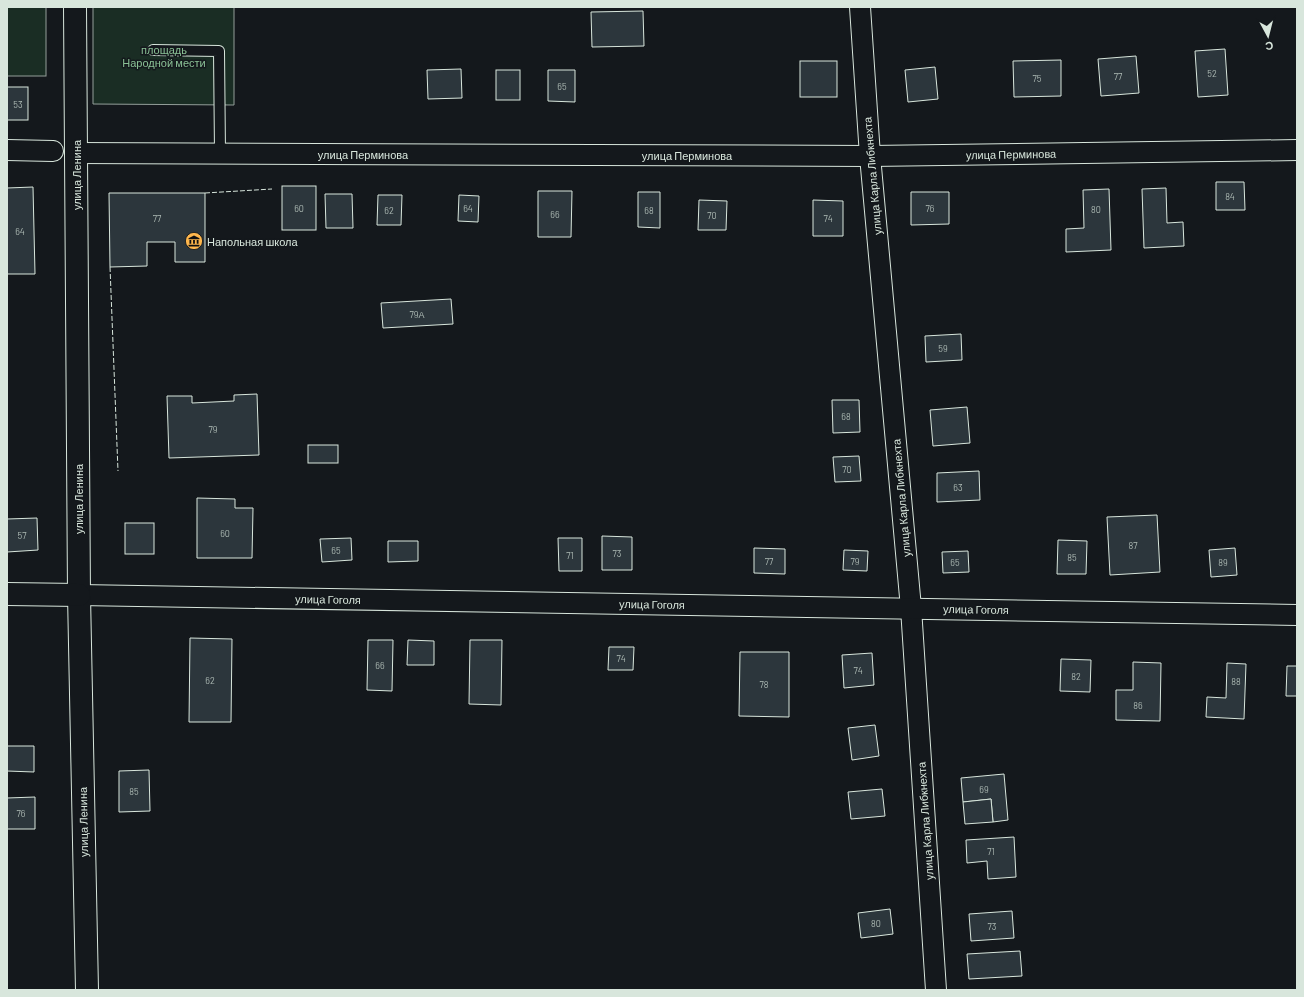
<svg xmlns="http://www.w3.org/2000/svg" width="1304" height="997" font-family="Barlow,sans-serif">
  <rect width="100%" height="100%" fill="#14181c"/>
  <g fill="#1a2d24" stroke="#939e99">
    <rect x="7" y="7" width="39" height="69"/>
    <polygon points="93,7 234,7 234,105 93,104"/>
  </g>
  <g fill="#2c363c" stroke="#d8e6dc">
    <polygon points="643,11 644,46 592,47 591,12"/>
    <polygon points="1225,49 1228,95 1198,97 1195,51"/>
    <polygon points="1136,56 1139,93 1101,96 1098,59"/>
    <polygon points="1061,60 1061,96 1014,97 1013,61"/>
    <rect x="800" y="61" width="37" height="36"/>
    <polygon points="935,67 938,99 908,102 905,70"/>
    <polygon points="461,69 462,98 428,99 427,70"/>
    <rect x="496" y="70" width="24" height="30"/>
    <polygon points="548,70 575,70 575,102 548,101"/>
    <rect x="7" y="87" width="21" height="33"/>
    <polygon points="1216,182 1244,182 1245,210 1216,210"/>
    <rect x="282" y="186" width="34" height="44"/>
    <polygon points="33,187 35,274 7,274 7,188"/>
    <polygon points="1166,188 1167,223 1183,222 1184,246 1144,248 1142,189"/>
    <polygon points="1109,189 1111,250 1066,252 1066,229 1084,228 1083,190"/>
    <polygon points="538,191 572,191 571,237 538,237"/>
    <polygon points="638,192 660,192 660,228 638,227"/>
    <polygon points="911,192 949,192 949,224 911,225"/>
    <polygon points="109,193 205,193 205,262 175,262 175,242 147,242 147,266 110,267"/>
    <polygon points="325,194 352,194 353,228 326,228"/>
    <polygon points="378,195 402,195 401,225 377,225"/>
    <polygon points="459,195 479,196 478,222 458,221"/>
    <polygon points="699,200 727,201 726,230 698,230"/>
    <polygon points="813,200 843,201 843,236 813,236"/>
    <polygon points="451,299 453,324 383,328 381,303"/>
    <polygon points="961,334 962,360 926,362 925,336"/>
    <polygon points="257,394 259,455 169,458 167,396 192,396 192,403 234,401 234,395"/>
    <polygon points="832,400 859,400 860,432 833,433"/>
    <polygon points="967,407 970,443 933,446 930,410"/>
    <rect x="308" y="445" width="30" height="18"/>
    <polygon points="859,456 861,481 835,482 833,457"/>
    <polygon points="979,471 980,500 937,502 937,473"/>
    <polygon points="197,498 235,499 235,508 253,508 252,558 197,558"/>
    <polygon points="1157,515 1160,572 1110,575 1107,517"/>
    <polygon points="37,518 38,550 7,552 7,519"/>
    <rect x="125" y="523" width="29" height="31"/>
    <polygon points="602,536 632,537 632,570 602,570"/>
    <polygon points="351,538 352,560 322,562 320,539"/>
    <polygon points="558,538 582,538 582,571 559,571"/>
    <polygon points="1058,540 1087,541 1086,574 1057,574"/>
    <polygon points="388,541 418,541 418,561 388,562"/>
    <polygon points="754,548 785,549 785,574 754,573"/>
    <polygon points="1235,548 1237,575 1211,577 1209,550"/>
    <polygon points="844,550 868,551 867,571 843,570"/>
    <polygon points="968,551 969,572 943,573 942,552"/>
    <polygon points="190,638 232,639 231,722 189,722"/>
    <polygon points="368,640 393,640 392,691 367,690"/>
    <polygon points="408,640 434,641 434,665 407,665"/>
    <polygon points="470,640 502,640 501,705 469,704"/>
    <polygon points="609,647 634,647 633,670 608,670"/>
    <polygon points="740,652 789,652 789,717 739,716"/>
    <polygon points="872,653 874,685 844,688 842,655"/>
    <polygon points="1061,659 1091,660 1090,692 1060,691"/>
    <polygon points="1133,662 1161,663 1160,721 1116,720 1116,690 1133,690"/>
    <polygon points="1227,663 1246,664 1244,719 1206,717 1207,697 1226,698"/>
    <polygon points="1287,666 1297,666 1297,696 1286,696"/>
    <polygon points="875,725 879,756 852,760 848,728"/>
    <polygon points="7,746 34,746 34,772 7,771"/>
    <polygon points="149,770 150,811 119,812 119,771"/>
    <polygon points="1004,774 1008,820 993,822 991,799 963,802 961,778"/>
    <polygon points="882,789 885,816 851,819 848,792"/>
    <polygon points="35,797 35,829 7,829 7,798"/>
    <polygon points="991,799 993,822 965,824 963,802"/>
    <polygon points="1014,837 1016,877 988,879 987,861 967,863 966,840"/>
    <polygon points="890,909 893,934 861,938 858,913"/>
    <polygon points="1012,911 1014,938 971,941 969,914"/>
    <polygon points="1020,951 1022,976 969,979 967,954"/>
  </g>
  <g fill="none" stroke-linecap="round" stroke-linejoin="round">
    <defs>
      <polyline id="lane" points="153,50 219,51 220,153"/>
      <g id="street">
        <polyline points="860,7 870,156 911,608 936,990"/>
        <polyline points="7,150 53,151"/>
        <polyline points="76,153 870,156 1297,150"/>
        <polyline points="79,595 1297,615"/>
      </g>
      <g id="secondary">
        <polyline points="75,7 79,595 87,990"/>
        <polyline points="7,594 79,595"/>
      </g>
    </defs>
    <use href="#lane" stroke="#d8e6dc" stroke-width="12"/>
    <use href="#street" stroke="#d8e6dc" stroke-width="22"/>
    <use href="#secondary" stroke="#d8e6dc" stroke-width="24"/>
    <use href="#lane" stroke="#14181c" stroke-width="10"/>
    <use href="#street" stroke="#14181c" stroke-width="20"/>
    <use href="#secondary" stroke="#14181c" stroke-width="22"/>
    <g stroke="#d8e6dc" stroke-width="1" stroke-dasharray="5 2" stroke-linecap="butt">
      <polyline points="205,193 272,189"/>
      <polyline points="110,267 118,471"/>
    </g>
  </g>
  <defs>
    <symbol id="museum-disc" viewBox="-11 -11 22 22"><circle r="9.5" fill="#ffb74d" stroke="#14181c"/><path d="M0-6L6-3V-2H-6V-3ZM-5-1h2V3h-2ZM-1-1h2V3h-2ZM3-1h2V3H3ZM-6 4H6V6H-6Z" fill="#111"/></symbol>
  </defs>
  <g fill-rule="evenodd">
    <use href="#museum-disc" x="184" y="231" width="20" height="20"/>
  </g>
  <g text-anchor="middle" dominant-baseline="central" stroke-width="3" stroke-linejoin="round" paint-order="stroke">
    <g font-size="9" fill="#adbab4">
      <text x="1212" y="73">52</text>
      <text x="1118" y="76">77</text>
      <text x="1037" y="78">75</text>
      <text x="562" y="86">65</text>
      <text x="18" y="104">53</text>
      <text x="1230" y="196">84</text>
      <text x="299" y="208">60</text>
      <text x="468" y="208">64</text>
      <text x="930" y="208">76</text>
      <text x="1096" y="209">80</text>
      <text x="389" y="210">62</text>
      <text x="649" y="210">68</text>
      <text x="555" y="214">66</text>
      <text x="712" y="215">70</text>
      <text x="157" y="218">77</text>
      <text x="828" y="218">74</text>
      <text x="20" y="231">64</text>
      <text x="417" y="314">79А</text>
      <text x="943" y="348">59</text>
      <text x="846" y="416">68</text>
      <text x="213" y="429">79</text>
      <text x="847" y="469">70</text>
      <text x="958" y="487">63</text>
      <text x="225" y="533">60</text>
      <text x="22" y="535">57</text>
      <text x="1133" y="545">87</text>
      <text x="336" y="550">65</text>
      <text x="617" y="553">73</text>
      <text x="570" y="555">71</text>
      <text x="1072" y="557">85</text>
      <text x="769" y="561">77</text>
      <text x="855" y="561">79</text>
      <text x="955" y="562">65</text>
      <text x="1223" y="562">89</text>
      <text x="621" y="658">74</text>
      <text x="380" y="665">66</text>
      <text x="858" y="670">74</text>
      <text x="1076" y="676">82</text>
      <text x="210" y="680">62</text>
      <text x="1236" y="681">88</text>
      <text x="764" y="684">78</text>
      <text x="1138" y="705">86</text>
      <text x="984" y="789">69</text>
      <text x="134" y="791">85</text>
      <text x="21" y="813">76</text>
      <text x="991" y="851">71</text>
      <text x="876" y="923">80</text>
      <text x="992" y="926">73</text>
    </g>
    <g font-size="11" fill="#8ac095" stroke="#14181c">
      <text x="164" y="49">площадь<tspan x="164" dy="13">Народной мести</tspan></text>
    </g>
    <g font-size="11" fill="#d8e6dc" stroke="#14181c">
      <text x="363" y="154">улица Перминова</text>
      <text transform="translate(1011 154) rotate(-1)">улица Перминова</text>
      <text x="687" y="155">улица Перминова</text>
      <text transform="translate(76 175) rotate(-90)">улица Ленина</text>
      <text transform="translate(872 176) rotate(-95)">улица Карла Либкнехта</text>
      <text transform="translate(901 498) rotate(-95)">улица Карла Либкнехта</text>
      <text transform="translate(78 499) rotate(-90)">улица Ленина</text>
      <text transform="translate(328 599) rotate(1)">улица Гоголя</text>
      <text transform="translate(652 604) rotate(1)">улица Гоголя</text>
      <text transform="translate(976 609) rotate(1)">улица Гоголя</text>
      <text transform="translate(925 821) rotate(-94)">улица Карла Либкнехта</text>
      <text transform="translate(83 822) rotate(-91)">улица Ленина</text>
    </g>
    <g font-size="11" fill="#d8e6dc" stroke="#14181c" text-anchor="start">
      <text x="207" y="241">Напольная школа</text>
    </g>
  </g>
  <rect width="1304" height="997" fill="none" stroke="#d8e6dc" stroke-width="16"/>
  <g transform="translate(1268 36) rotate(173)" stroke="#14181c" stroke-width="3" paint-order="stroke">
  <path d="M0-3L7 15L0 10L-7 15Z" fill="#d8e6dc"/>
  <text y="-6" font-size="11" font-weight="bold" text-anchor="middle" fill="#d8e6dc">С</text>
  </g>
</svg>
